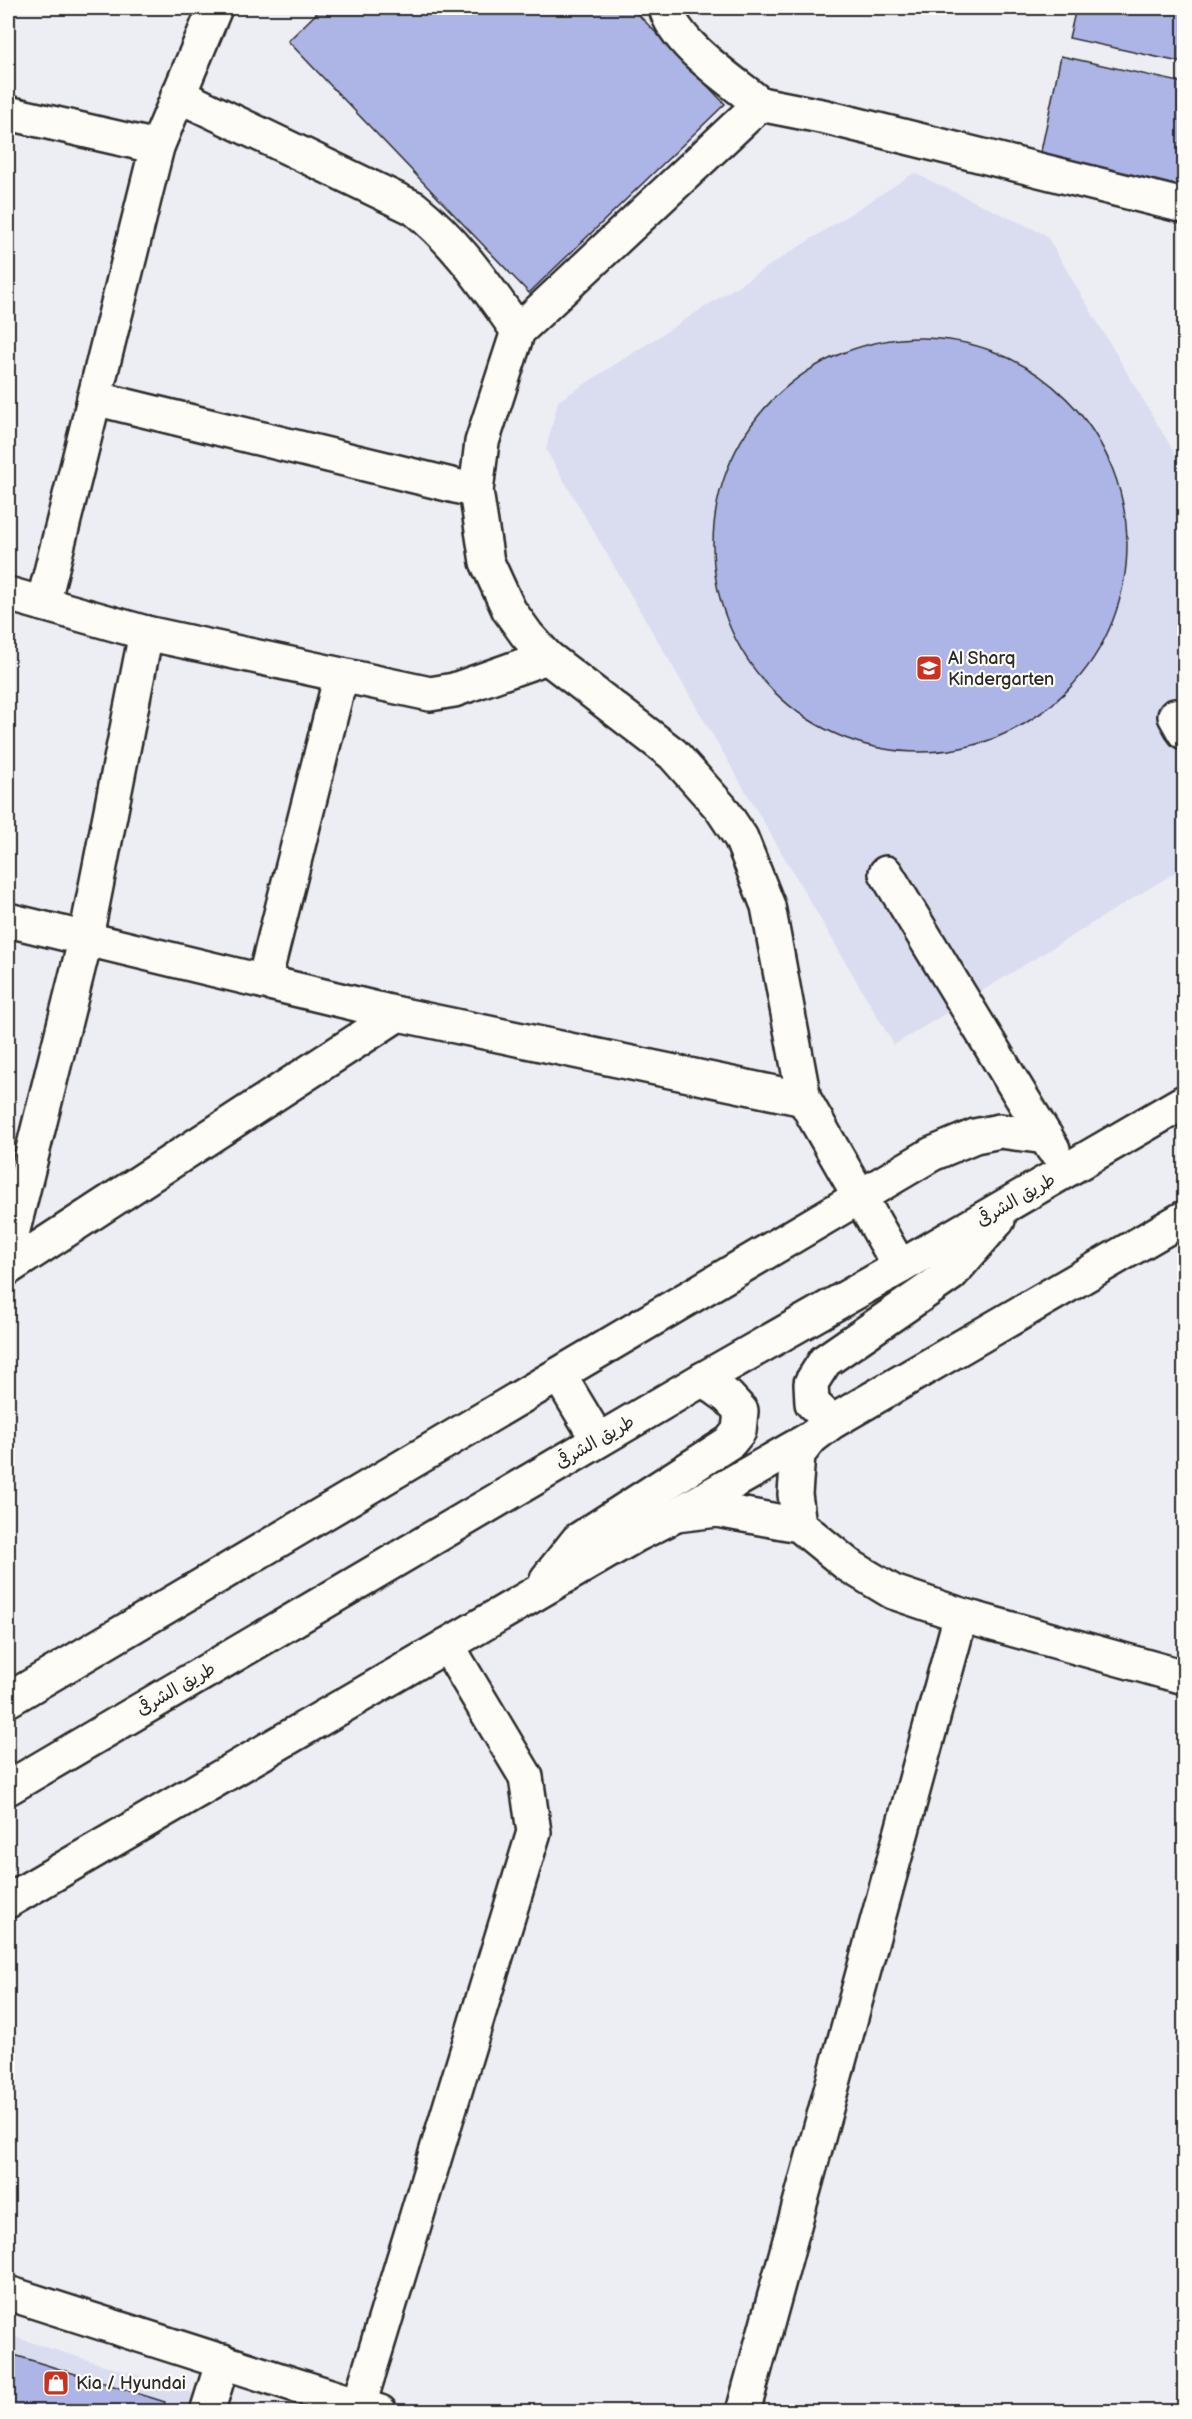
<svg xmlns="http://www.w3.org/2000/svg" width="1192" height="2419" font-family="'Balsamiq Sans','Playpen Sans Arabic',sans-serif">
  <rect width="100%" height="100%" fill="#edeef4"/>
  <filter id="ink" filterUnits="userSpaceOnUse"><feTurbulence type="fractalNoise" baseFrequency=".0167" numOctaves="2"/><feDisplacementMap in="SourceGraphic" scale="12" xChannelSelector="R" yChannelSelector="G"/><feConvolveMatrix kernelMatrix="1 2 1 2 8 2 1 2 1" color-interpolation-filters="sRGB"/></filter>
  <g filter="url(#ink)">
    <g fill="#daddf0">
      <polygon points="914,173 1046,235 1184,469 1184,867 894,1045 546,450 558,401"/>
      <polygon points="8,2335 251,2411 8,2411"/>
    </g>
    <g fill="#acb5e6" stroke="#2b2b2b" stroke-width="1.5">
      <polygon points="322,8 632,8 725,104 529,293 288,41"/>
      <polygon points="1076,8 1184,8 1184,63 1069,38"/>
      <polygon points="1061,56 1184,83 1184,187 1040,156"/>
      <circle cx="920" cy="545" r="207"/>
      <polygon points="8,2353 165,2402 162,2412 8,2412"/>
    </g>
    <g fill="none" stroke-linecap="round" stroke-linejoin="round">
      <defs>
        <g id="minor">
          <path d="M666,8C675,44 731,80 760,104"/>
          <path d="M178,95L414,208C459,244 485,285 518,331"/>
          <polyline points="8,113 157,147"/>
          <polyline points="94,398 476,491"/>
          <polyline points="8,594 146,633 430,694 454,690 547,657"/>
          <polyline points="43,604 157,147 215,8"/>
          <polyline points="1175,716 1184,732"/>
          <polyline points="886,873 1053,1149"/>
          <polyline points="8,920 398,1014 804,1099"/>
          <polyline points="264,981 341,675"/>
          <polyline points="8,1250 86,937 146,633"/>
          <polyline points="900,1267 804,1099 768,906 741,838 721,808 673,754 547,657 527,635 509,610 487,562 476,491 482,442 518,331 760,104 826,117 1184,206"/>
          <polyline points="8,1268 398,1014"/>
          <polyline points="559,1375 598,1440"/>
          <polyline points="676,1515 717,1510 799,1525 848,1565 893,1592 961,1615 1184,1677"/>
          <polyline points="799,1525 795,1494 798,1454 811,1438"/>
          <polyline points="8,1700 932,1154 975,1136 1000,1131 1046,1137"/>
          <polyline points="8,2293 380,2412"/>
          <polyline points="359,2405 534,1832 526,1777 447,1645"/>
          <polyline points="207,2412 223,2361"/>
          <polyline points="743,2412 961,1615"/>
        </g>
        <g id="major">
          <polyline points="832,1422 812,1403 811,1383 825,1361 951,1274 998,1220"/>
          <polyline points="547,1579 578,1540 730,1442 739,1431 741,1411 728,1397 703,1379"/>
          <polyline points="8,1788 703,1379 900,1267 1184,1102"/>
          <polyline points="8,1901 636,1535 676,1515 811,1438 832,1422 1184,1218"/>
        </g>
      </defs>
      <use href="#minor" stroke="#2b2b2b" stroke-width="38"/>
      <use href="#major" stroke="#2b2b2b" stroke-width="38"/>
      <use href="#minor" stroke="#fdfcf7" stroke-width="33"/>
      <use href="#major" stroke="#fdfcf7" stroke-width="33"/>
    </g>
  </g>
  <defs>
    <symbol id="school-square" viewBox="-11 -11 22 22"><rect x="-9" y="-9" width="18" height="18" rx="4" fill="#c8321e" stroke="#fdfcf7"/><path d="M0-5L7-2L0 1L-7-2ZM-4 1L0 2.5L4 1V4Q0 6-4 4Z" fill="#fff"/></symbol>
    <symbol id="shop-square" viewBox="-11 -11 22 22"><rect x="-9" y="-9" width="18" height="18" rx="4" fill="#c8321e" stroke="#fdfcf7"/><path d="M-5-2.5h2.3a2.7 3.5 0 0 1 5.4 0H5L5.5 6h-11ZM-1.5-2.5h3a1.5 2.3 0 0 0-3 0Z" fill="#fff"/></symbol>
  </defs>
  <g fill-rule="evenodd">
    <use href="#school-square" x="914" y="653" width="30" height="30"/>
    <use href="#shop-square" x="41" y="2368" width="30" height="30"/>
  </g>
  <g text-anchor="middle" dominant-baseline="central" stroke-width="4.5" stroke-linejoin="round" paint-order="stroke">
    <g font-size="18" fill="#2b2b2b" stroke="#fdfcf7" text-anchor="start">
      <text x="948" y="658">Al Sharq<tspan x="948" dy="21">Kindergarten</tspan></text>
      <text x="76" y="2383">Kia / Hyundai</text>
    </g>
    <g font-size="18" fill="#2b2b2b" stroke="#fdfcf7">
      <text transform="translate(1016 1200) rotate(-30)">طريق الشرقى</text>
      <text transform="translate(595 1442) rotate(-30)">طريق الشرقى</text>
      <text transform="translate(176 1689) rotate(-30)">طريق الشرقى</text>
    </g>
  </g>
  <rect width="1192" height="2419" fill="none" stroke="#fdfcf7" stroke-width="30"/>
  <rect x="15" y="15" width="1162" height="2389" fill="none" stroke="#2b2b2b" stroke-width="2" filter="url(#ink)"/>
</svg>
